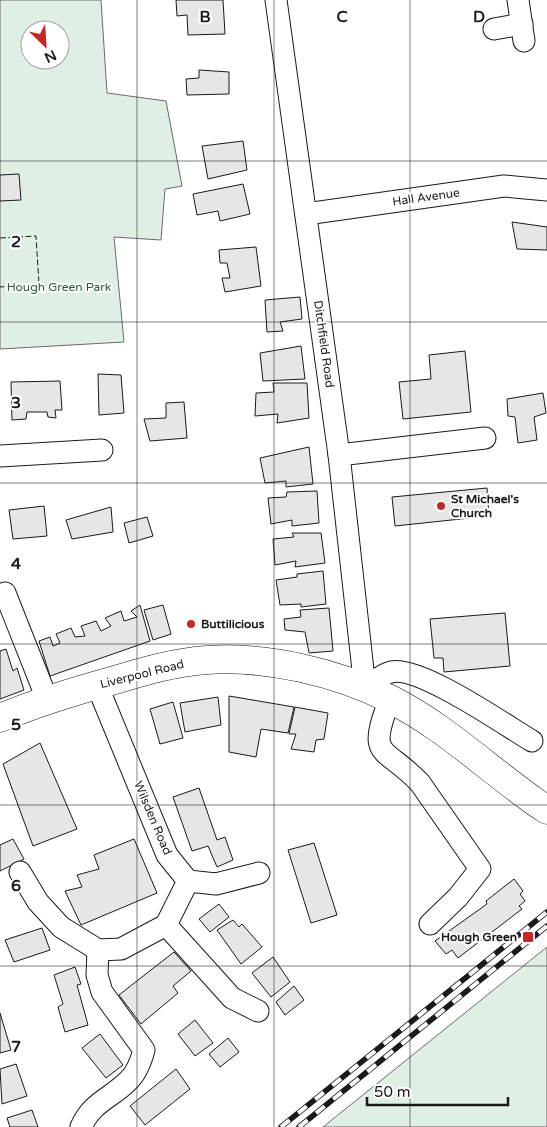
<svg xmlns="http://www.w3.org/2000/svg" width="547" height="1127" font-family="'Varela Round',sans-serif">
  <rect width="100%" height="100%" fill="#fff"/>
  <g fill="#e0efe3" stroke="#6a6a6a" fill-rule="evenodd">
    <path d="M0,0H101L107,93L166,101L182,186L165,189L161,240L114,237L124,342L0,349ZM30,30H60V60H30Z"/>
    <polygon points="547,947 547,1127 323,1127"/>
  </g>
  <g fill="#e6e6e6" stroke="#1a1a1a">
    <polygon points="176,0 223,0 225,34 188,35 187,15 177,16"/>
    <polygon points="199,70 229,72 229,94 187,95 186,79 199,78"/>
    <polygon points="243,141 247,170 208,179 202,146"/>
    <polygon points="19,174 21,200 0,201 0,175"/>
    <polygon points="243,184 250,214 220,221 218,211 197,215 193,194"/>
    <polygon points="512,222 547,227 547,250 517,249"/>
    <polygon points="256,247 261,286 225,292 222,278 230,278 227,263 220,263 219,250"/>
    <polygon points="300,297 302,319 280,322 283,331 267,332 265,300"/>
    <polygon points="301,346 305,379 263,381 260,353"/>
    <polygon points="465,351 471,412 403,419 399,382 431,379 429,355"/>
    <polygon points="98,374 121,375 124,413 99,415"/>
    <polygon points="60,381 62,410 55,410 56,418 48,417 47,412 27,412 26,419 12,420 11,382"/>
    <polygon points="273,383 307,383 309,418 277,423 278,414 255,416 256,393 274,392"/>
    <polygon points="543,393 546,413 534,417 537,440 518,443 515,417 508,416 507,399"/>
    <polygon points="184,402 187,438 150,441 144,419 166,418 166,403"/>
    <polygon points="309,447 313,484 286,487 286,481 265,483 260,458"/>
    <polygon points="487,488 489,516 395,526 392,497"/>
    <polygon points="317,491 319,523 292,526 292,520 271,524 268,498 286,497 287,492"/>
    <polygon points="44,506 47,536 13,539 9,510"/>
    <polygon points="111,507 113,532 72,539 66,520"/>
    <polygon points="147,517 153,536 129,543 124,523"/>
    <polygon points="292,533 321,533 325,563 295,567 296,561 275,565 273,539 294,537"/>
    <polygon points="323,571 326,604 301,607 301,604 280,605 276,580 297,577 297,574"/>
    <polygon points="140,605 150,641 50,676 39,641 50,637 53,646 60,643 56,634 71,628 75,637 85,636 81,626 96,621 101,631 111,626 105,618 121,611 124,621 137,617 131,611"/>
    <polygon points="163,605 171,634 153,640 144,610"/>
    <polygon points="329,608 333,651 309,653 305,632 285,630 284,619 301,617 300,610"/>
    <polygon points="505,613 510,666 444,672 443,658 434,658 430,619"/>
    <polygon points="6,649 13,671 17,668 24,690 0,699 0,651"/>
    <polygon points="229,696 294,707 288,733 261,729 256,757 229,752"/>
    <polygon points="218,697 221,725 185,732 180,703"/>
    <polygon points="173,702 183,738 160,744 150,709"/>
    <polygon points="295,707 328,713 324,739 316,740 314,752 291,749 296,734 289,734"/>
    <polygon points="40,743 77,829 33,846 3,764"/>
    <polygon points="199,788 217,840 225,837 233,860 217,867 208,846 192,851 173,797"/>
    <polygon points="13,839 24,859 0,871 0,845"/>
    <polygon points="134,839 157,893 81,925 65,891 82,887 77,875 99,869 94,855"/>
    <polygon points="314,843 337,915 311,923 288,850"/>
    <polygon points="514,879 523,891 520,894 525,901 519,906 522,909 458,958 452,950 446,954 435,941 487,904 486,901"/>
    <polygon points="219,904 229,917 210,932 199,919"/>
    <polygon points="233,920 239,927 242,924 262,947 241,964 217,930"/>
    <polygon points="42,928 50,950 14,962 5,940"/>
    <polygon points="174,952 191,971 173,986 178,993 141,1024 119,995"/>
    <polygon points="273,957 290,982 271,997 252,973"/>
    <polygon points="75,967 81,984 77,985 88,1025 65,1032 58,1007 63,1004 54,975"/>
    <polygon points="294,986 304,1000 285,1015 276,1002"/>
    <polygon points="0,1013 11,1050 0,1053"/>
    <polygon points="195,1020 213,1043 195,1056 178,1034"/>
    <polygon points="100,1034 123,1065 106,1078 82,1048"/>
    <polygon points="228,1038 239,1052 220,1067 209,1054"/>
    <polygon points="16,1064 27,1096 2,1104 0,1069"/>
    <polygon points="176,1069 190,1089 145,1125 130,1106"/>
    <polygon points="32,1110 38,1127 10,1127 7,1118"/>
  </g>
  <g fill="none" stroke-linecap="round" stroke-linejoin="round">
    <defs>
      <g id="minor">
        <path d="M276,0L339,455L365,688C372,683 382,674 391,672C419,665 505,725 532,741"/>
        <polyline points="518,0 524,41"/>
        <polyline points="494,29 522,24"/>
        <polyline points="306,214 504,186 547,190"/>
        <polyline points="339,455 485,438"/>
        <polyline points="0,456 102,450"/>
        <polyline points="5,593 47,699"/>
        <polyline points="97,685 167,855 188,881 216,884 259,873"/>
        <path d="M390,699C366,760 384,745 420,783L480,869L458,897L430,924"/>
        <polyline points="20,872 38,902 61,927 98,950 121,949 166,925 188,881"/>
        <polyline points="166,925 232,998 258,1011"/>
        <path d="M81,1127C92,1102 110,1099 128,1081C137,1073 141,1061 144,1050L102,992L97,975L98,950"/>
      </g>
      <path id="major" d="M0,718C38,702 75,691 115,680C145,671 175,662 207,660C267,656 336,672 390,699C448,728 494,775 547,810"/>
    </defs>
    <use href="#minor" stroke="#1a1a1a" stroke-width="23"/>
    <use href="#major" stroke="#1a1a1a" stroke-width="29"/>
    <use href="#minor" stroke="#fff" stroke-width="21"/>
    <use href="#major" stroke="#fff" stroke-width="28"/>
    <defs>
      <g id="rail">
        <polyline points="281,1127 547,912"/>
        <polyline points="299,1127 547,926"/>
      </g>
    </defs>
    <use href="#rail" stroke="#1a1a1a" stroke-width="5.5"/>
    <use href="#rail" stroke="#fff" stroke-width="4" stroke-dasharray="11" stroke-linecap="butt"/>
    <polyline stroke="#1a1a1a" stroke-width="1" stroke-dasharray="6 2.5" stroke-linecap="butt" points="0,238 36,236 39,284 0,287"/>
  </g>
  <path fill="none" stroke="#1a1a1a" stroke-width="1" stroke-opacity="0.55" d="M137,0V1127M274,0V1127M410,0V1127M0,161H547M0,322H547M0,483H547M0,644H547M0,805H547M0,966H547"/>
  <g fill="#c62828" stroke="#fff" stroke-width="2">
    <circle cx="441" cy="506" r="5"/>
    <circle cx="191" cy="624" r="5"/>
    <rect x="522" y="931" width="12" height="12" rx="2.5"/>
  </g>
  <g text-anchor="middle" dominant-baseline="central" stroke-width="4" stroke-linejoin="round" paint-order="stroke">
    <g font-size="12" fill="#1a1a1a" stroke="#fff">
      <text transform="translate(426 197) rotate(-8)">Hall Avenue</text>
      <text transform="translate(324 344) rotate(82)">Ditchfield Road</text>
      <text transform="translate(142 674) rotate(-14)">Liverpool Road</text>
      <text transform="translate(153 818) rotate(67)">Wilsden Road</text>
    </g>
    <g font-size="12" fill="#2b5a34" stroke="#fff">
      <text x="59" y="287">Hough Green Park</text>
    </g>
    <g font-size="12" font-weight="bold" fill="#1a1a1a" stroke="#fff" text-anchor="start">
      <text x="451" y="499">St Michael's<tspan x="451" dy="14">Church</tspan></text>
      <text x="201" y="624">Buttilicious</text>
      <text x="517" y="937" text-anchor="end">Hough Green</text>
    </g>
  </g>
  <g font-size="16" text-anchor="middle" font-weight="bold" fill="#1a1a1a" stroke="#fff" stroke-width="4" stroke-linejoin="round" paint-order="stroke">
    <text x="205" y="22">B</text>
    <text x="342" y="22">C</text>
    <text x="479" y="22">D</text>
    <text x="16" y="247">2</text>
    <text x="16" y="408">3</text>
    <text x="16" y="569">4</text>
    <text x="16" y="730">5</text>
    <text x="16" y="891">6</text>
    <text x="16" y="1052">7</text>
  </g>
  <g transform="translate(45 45) rotate(155)"><circle r="24" fill="#ffffff" stroke="#a3a3a3"/>
  <path d="M0-4L9 19L0 12L-9 19Z" fill="#c62828"/>
  <text y="-8" font-size="14" font-weight="bold" text-anchor="middle" fill="#1a1a1a">N</text>
  </g>
  <path d="M367 1097v8h141v-8" fill="none" stroke="#1a1a1a" stroke-width="2.5"/>
  <text x="374" y="1097" font-size="15" fill="#1a1a1a" stroke="#ffffff" stroke-width="4" paint-order="stroke">50 m</text>
</svg>
